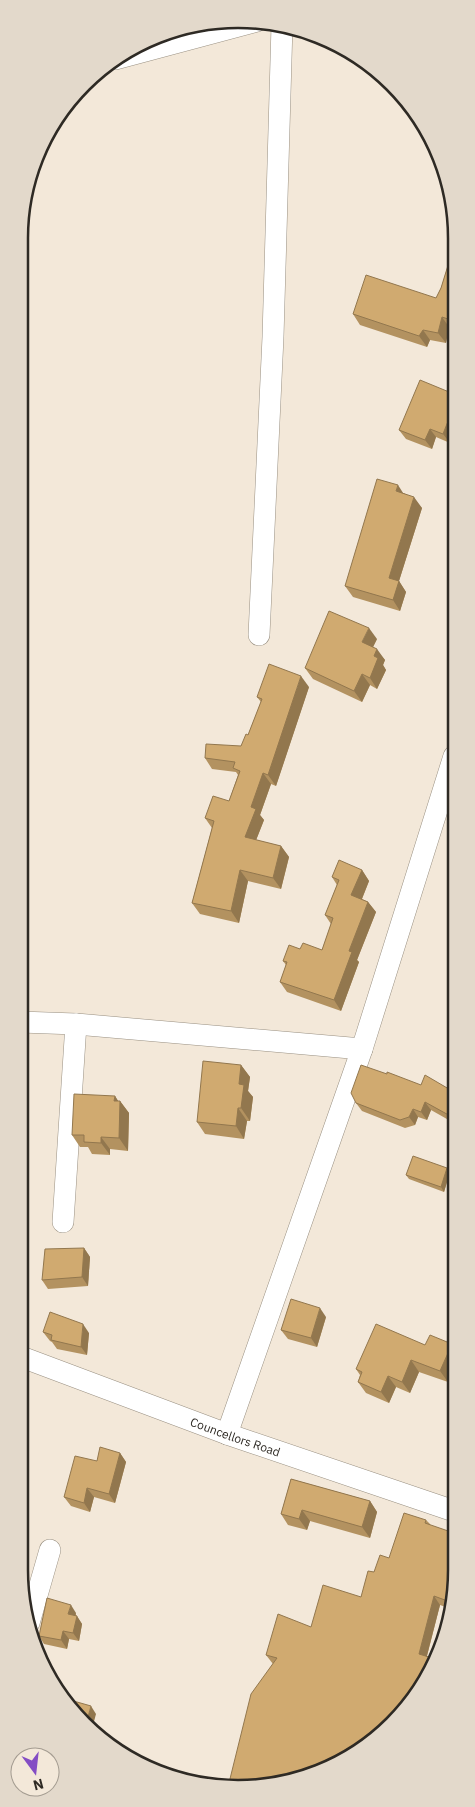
<svg xmlns="http://www.w3.org/2000/svg" width="475" height="1807" font-family="'IBM Plex Sans',sans-serif">
  <rect width="100%" height="100%" fill="#f3e8d9"/>
  <g fill="none" stroke-linecap="round" stroke-linejoin="round">
    <defs>
      <g id="street">
        <polyline points="115,59 257,21"/>
        <polyline points="259,635 273,337 282,25"/>
        <polyline points="20,1022 76,1024 362,1049"/>
        <polyline points="63,1222 76,1024"/>
        <path id="s1" d="M19,1356L227,1434L454,1511"/>
        <polyline points="227,1434 362,1049 454,756"/>
        <polyline points="29,1623 50,1550"/>
      </g>
    </defs>
    <use href="#street" stroke="#999082" stroke-width="22"/>
    <use href="#street" stroke="#fff" stroke-width="21"/>
  </g>
  <g fill="#b39260">
    <polygon points="454,246 454,329 449,327 446,343 430,340 427,347 360,325 353,314 436,298 441,288"/>
    <polygon points="454,394 454,430 450,443 436,437 432,449 406,439 399,430"/>
    <polygon points="404,493 422,508 399,581 406,592 400,611 353,597 345,586"/>
    <polygon points="377,639 373,647 385,660 383,665 386,670 377,689 370,685 362,702 313,679 305,668"/>
    <polygon points="309,687 276,786 271,784 260,815 264,820 256,840 281,846 289,857 281,889 248,881 239,923 200,914 192,903 212,828 205,818 229,801 238,775 236,772 212,769 205,758 241,746 248,735 261,702 257,697"/>
    <polygon points="362,870 369,881 362,899 368,902 376,912 357,960 359,962 341,1011 287,992 280,982 286,965 283,961 300,949 322,950 331,924 325,915 337,885 332,877"/>
    <polygon points="241,1065 250,1077 248,1091 253,1097 250,1121 247,1121 244,1139 205,1134 197,1122"/>
    <polygon points="421,1085 454,1092 454,1123 431,1110 427,1120 418,1117 415,1125 405,1128 362,1111 356,1103"/>
    <polygon points="115,1096 118,1101 120,1101 129,1113 128,1151 110,1149 110,1155 92,1154 88,1147 80,1147 72,1135"/>
    <polygon points="19,1145 24,1152 23,1200 19,1200"/>
    <polygon points="447,1168 450,1172 444,1192 409,1179 406,1175"/>
    <polygon points="84,1248 90,1257 88,1286 48,1289 42,1280"/>
    <polygon points="326,1317 317,1347 288,1339 281,1330"/>
    <polygon points="43,1332 89,1333 87,1355 57,1349 52,1342 50,1341"/>
    <polygon points="452,1344 454,1347 454,1368 448,1382 419,1372 410,1393 396,1387 389,1403 366,1393 358,1382 360,1375 356,1369 425,1345"/>
    <polygon points="120,1453 126,1462 115,1503 94,1497 90,1512 71,1506 64,1497 97,1461"/>
    <polygon points="291,1479 370,1501 377,1512 370,1538 310,1521 307,1530 288,1525 281,1514"/>
    <polygon points="426,1520 430,1524 454,1598 451,1609 440,1605 427,1656 432,1658 433,1660 427,1679 294,1781 228,1787 273,1664 266,1655 361,1597 374,1572 389,1558"/>
    <polygon points="76,1613 76,1615 82,1624 79,1641 69,1639 67,1649 44,1644 39,1636"/>
  </g>
  <g fill="#92774e">
    <polygon points="442,317 449,327 446,343 438,333"/>
    <polygon points="423,330 430,340 427,347 419,336"/>
    <polygon points="454,406 454,430 450,443 443,434"/>
    <polygon points="430,429 436,437 432,449 425,440"/>
    <polygon points="398,485 405,496 396,491"/>
    <polygon points="414,497 422,508 399,581 406,592 400,611 393,600 389,578"/>
    <polygon points="369,628 377,639 370,653 362,642"/>
    <polygon points="377,649 385,660 383,665 386,670 377,689 370,678 374,656"/>
    <polygon points="362,674 370,685 362,702 354,691"/>
    <polygon points="301,676 309,687 276,786 268,775"/>
    <polygon points="263,773 271,784 260,815 264,820 253,848 245,837 251,807"/>
    <polygon points="281,846 289,857 281,889 273,878"/>
    <polygon points="240,870 248,881 239,923 231,911"/>
    <polygon points="362,870 369,881 359,906 351,895"/>
    <polygon points="368,902 376,912 357,960 359,962 341,1011 334,1000 349,951"/>
    <polygon points="241,1065 250,1077 248,1091 253,1097 250,1121 241,1108 239,1084"/>
    <polygon points="115,1096 120,1104 120,1101 129,1113 128,1151 119,1138 114,1101"/>
    <polygon points="425,1102 431,1110 427,1120 421,1112"/>
    <polygon points="238,1108 247,1121 244,1139 236,1126"/>
    <polygon points="413,1109 418,1117 415,1125 409,1117"/>
    <polygon points="101,1137 110,1149 110,1155 101,1143"/>
    <polygon points="19,1145 24,1152 23,1200 19,1194"/>
    <polygon points="447,1168 450,1172 444,1192 441,1187"/>
    <polygon points="84,1248 90,1257 88,1286 82,1277"/>
    <polygon points="320,1308 326,1317 317,1347 311,1338"/>
    <polygon points="83,1324 89,1333 87,1355 81,1347"/>
    <polygon points="452,1344 454,1347 454,1368 448,1382 440,1371"/>
    <polygon points="411,1360 419,1372 410,1393 402,1382"/>
    <polygon points="388,1376 396,1387 389,1403 381,1392"/>
    <polygon points="19,1433 21,1436 19,1446"/>
    <polygon points="120,1453 126,1462 115,1503 109,1494"/>
    <polygon points="87,1488 94,1497 90,1512 84,1503"/>
    <polygon points="370,1501 377,1512 370,1538 362,1527"/>
    <polygon points="302,1510 310,1521 307,1530 299,1519"/>
    <polygon points="434,1596 440,1605 425,1663 419,1654"/>
    <polygon points="71,1605 76,1613 73,1622 68,1614"/>
    <polygon points="77,1616 82,1624 79,1641 73,1633"/>
    <polygon points="63,1631 69,1639 67,1649 61,1640"/>
    <polygon points="432,1658 433,1660 429,1672 428,1670"/>
    <polygon points="91,1706 96,1714 92,1729 86,1724"/>
  </g>
  <g fill="#d0aa70" stroke="#92774e">
    <polygon points="454,246 454,321 442,317 438,333 423,330 419,336 353,314 366,275 436,298 441,288"/>
    <polygon points="420,380 454,394 454,406 443,434 430,429 425,440 399,430"/>
    <polygon points="377,479 398,485 396,491 414,497 389,578 399,581 393,600 345,586"/>
    <polygon points="329,611 369,628 362,642 377,649 374,656 378,658 370,678 362,674 354,691 305,668"/>
    <polygon points="269,664 301,676 268,775 263,773 251,807 256,809 245,837 281,846 273,878 240,870 231,911 192,903 214,821 205,818 213,796 229,801 240,771 233,768 235,762 205,758 206,744 241,746 246,734 248,735 262,699 257,697"/>
    <polygon points="339,860 362,870 351,895 368,902 349,951 352,952 334,1000 280,982 287,962 283,961 289,945 300,949 303,943 322,950 333,918 325,915 339,880 332,877"/>
    <polygon points="203,1061 241,1065 239,1084 244,1085 241,1108 238,1108 236,1126 197,1122"/>
    <polygon points="361,1065 387,1074 387,1072 421,1085 425,1075 454,1092 454,1118 425,1102 421,1112 413,1109 409,1117 400,1120 356,1103 351,1093"/>
    <polygon points="74,1094 115,1096 114,1101 120,1101 119,1138 101,1137 101,1143 84,1142 84,1135 72,1135"/>
    <polygon points="413,1156 447,1168 441,1187 406,1175"/>
    <polygon points="84,1248 82,1277 42,1280 45,1249"/>
    <polygon points="291,1299 320,1308 311,1338 281,1330"/>
    <polygon points="50,1312 83,1324 81,1347 51,1340 52,1335 43,1332"/>
    <polygon points="376,1324 425,1345 430,1335 452,1344 440,1371 411,1360 402,1382 388,1376 381,1392 358,1382 362,1372 356,1369"/>
    <polygon points="100,1447 120,1453 109,1494 87,1488 84,1503 64,1497 75,1456 97,1461"/>
    <polygon points="291,1479 370,1501 362,1527 302,1510 299,1519 281,1514"/>
    <polygon points="404,1513 426,1520 425,1523 454,1533 454,1598 453,1603 434,1596 419,1654 432,1658 428,1670 430,1670 427,1679 371,1743 294,1781 289,1781 280,1779 280,1782 228,1787 251,1694 277,1658 266,1655 278,1614 311,1627 323,1585 361,1597 368,1571 374,1572 380,1555 389,1558"/>
    <polygon points="47,1598 71,1605 68,1614 77,1616 73,1633 63,1631 61,1640 39,1636"/>
    <polygon points="63,1698 91,1706 86,1724 73,1714"/>
  </g>
  <g text-anchor="middle" dominant-baseline="central" stroke-width="5" stroke-linejoin="round" paint-order="stroke">
    <g font-size="12" fill="#2e2a24" stroke="#f3e8d9">
      <text stroke="none"><textPath href="#s1" startOffset="231">Councellors Road</textPath></text>
    </g>
  </g>
  <path d="M0 0H475V1807H0ZM238 28H238A210 210 0 0 1 448 238V1570A210 210 0 0 1 238 1780H238A210 210 0 0 1 28 1570V238A210 210 0 0 1 238 28Z" fill="#e3d9cb" fill-rule="evenodd"/>
  <path fill="none" stroke="#2e2a24" stroke-width="2.5" d="M238 28H238A210 210 0 0 1 448 238V1570A210 210 0 0 1 238 1780H238A210 210 0 0 1 28 1570V238A210 210 0 0 1 238 28Z"/>
  <g transform="translate(35 1772) rotate(165)"><circle r="24" fill="#f3e8d9" stroke="#a49c91"/>
  <path d="M0-4L9 19L0 12L-9 19Z" fill="#844dc4"/>
  <text y="-8" font-size="14" font-weight="bold" text-anchor="middle" fill="#2e2a24">N</text>
  </g>
</svg>
